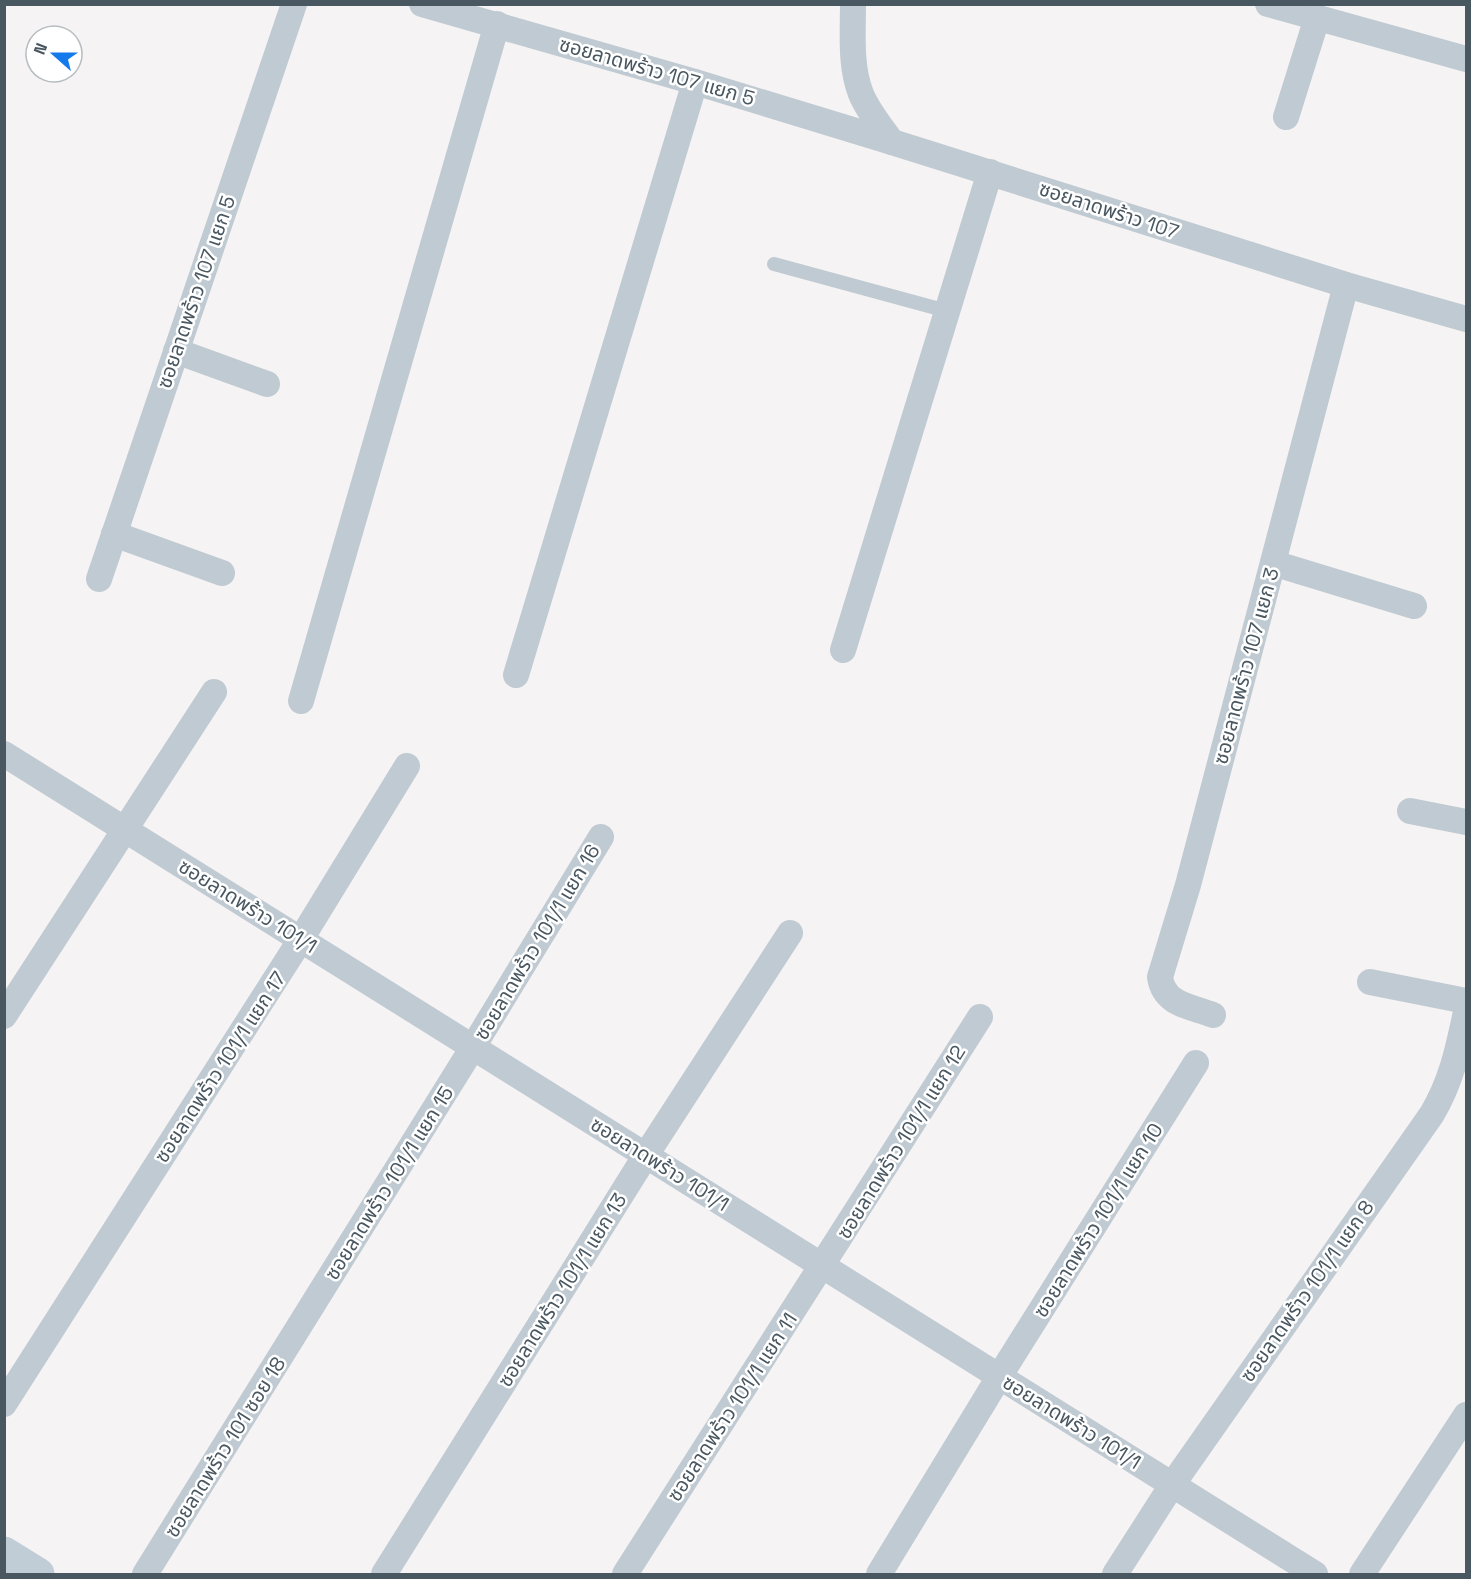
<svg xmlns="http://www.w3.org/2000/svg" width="1471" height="1579" font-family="'Space Grotesk','Noto Sans Thai',sans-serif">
  <rect width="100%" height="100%" fill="#f5f3f3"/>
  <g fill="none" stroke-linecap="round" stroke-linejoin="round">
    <polyline stroke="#c0cad2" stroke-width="14" points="774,264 947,311"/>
    <g stroke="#c0cad2" stroke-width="26">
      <polyline points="422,4 695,82 892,142"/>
      <path d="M853,4C853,34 850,66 861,94C868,111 881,127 892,142L1346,285L1466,319"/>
      <polyline points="1268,4 1466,59"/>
      <polyline points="1286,117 1317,18"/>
      <polyline points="176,351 267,384"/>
      <polyline points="114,534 222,573"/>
      <polyline points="1273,563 1414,606"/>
      <polyline points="99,579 294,4"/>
      <polyline points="843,650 990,172"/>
      <polyline points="516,675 695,82"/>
      <polyline points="301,701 497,24"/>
      <polyline points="4,754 1315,1574"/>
      <polyline points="1410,811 1466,822"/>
      <polyline points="1370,982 1466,1001"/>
      <path d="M1213,1015C1190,1006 1164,1005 1160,977L1188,885L1346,285"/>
      <polyline points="4,1016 214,692"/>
      <polyline points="4,1404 301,939 407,766"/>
      <polyline points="145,1574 473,1047 601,837"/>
      <polyline points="384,1574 646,1155 790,933"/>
      <polyline points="625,1574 980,1017"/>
      <polyline points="879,1574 999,1377 1196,1063"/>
      <path d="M1115,1574L1172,1485L1432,1114C1452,1080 1458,1049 1466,1012"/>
      <polyline points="1362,1574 1466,1415"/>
    </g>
    <polyline stroke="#c0ccd6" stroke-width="33" points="4,1553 38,1574"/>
  </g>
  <g text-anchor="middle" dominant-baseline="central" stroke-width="5" stroke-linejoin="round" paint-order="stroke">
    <g font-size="20" fill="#495761" stroke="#fff">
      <text transform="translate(657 71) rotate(16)">ซอยลาดพร้าว 107 แยก 5</text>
      <text transform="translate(1109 210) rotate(18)">ซอยลาดพร้าว 107</text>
      <text transform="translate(196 292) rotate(-71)">ซอยลาดพร้าว 107 แยก 5</text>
      <text transform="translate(1246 666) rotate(-75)">ซอยลาดพร้าว 107 แยก 3</text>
      <text transform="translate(248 906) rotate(32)">ซอยลาดพร้าว 101/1</text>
      <text transform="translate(537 942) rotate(-59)">ซอยลาดพร้าว 101/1 แยก 16</text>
      <text transform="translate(220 1067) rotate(-57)">ซอยลาดพร้าว 101/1 แยก 17</text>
      <text transform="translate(901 1142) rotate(-58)">ซอยลาดพร้าว 101/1 แยก 12</text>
      <text transform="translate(660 1164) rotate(32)">ซอยลาดพร้าว 101/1</text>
      <text transform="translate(389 1183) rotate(-58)">ซอยลาดพร้าว 101/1 แยก 15</text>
      <text transform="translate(1098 1220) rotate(-58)">ซอยลาดพร้าว 101/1 แยก 10</text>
      <text transform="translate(562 1290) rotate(-58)">ซอยลาดพร้าว 101/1 แยก 13</text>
      <text transform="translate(1307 1291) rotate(-55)">ซอยลาดพร้าว 101/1 แยก 8</text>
      <text transform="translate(732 1407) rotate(-57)">ซอยลาดพร้าว 101/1 แยก 11</text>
      <text transform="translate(1072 1422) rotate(32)">ซอยลาดพร้าว 101/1</text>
      <text transform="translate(225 1447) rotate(-58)">ซอยลาดพร้าว 101 ซอย 18</text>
    </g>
  </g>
  <rect width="1471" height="1579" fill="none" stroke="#495761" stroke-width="12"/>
  <g transform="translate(54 54) rotate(291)"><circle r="28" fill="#ffffff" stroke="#b6bcc0" stroke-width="1.5"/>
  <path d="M0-4.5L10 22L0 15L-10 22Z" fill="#157bed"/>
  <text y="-9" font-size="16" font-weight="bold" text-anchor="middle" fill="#495761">N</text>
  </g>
</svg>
